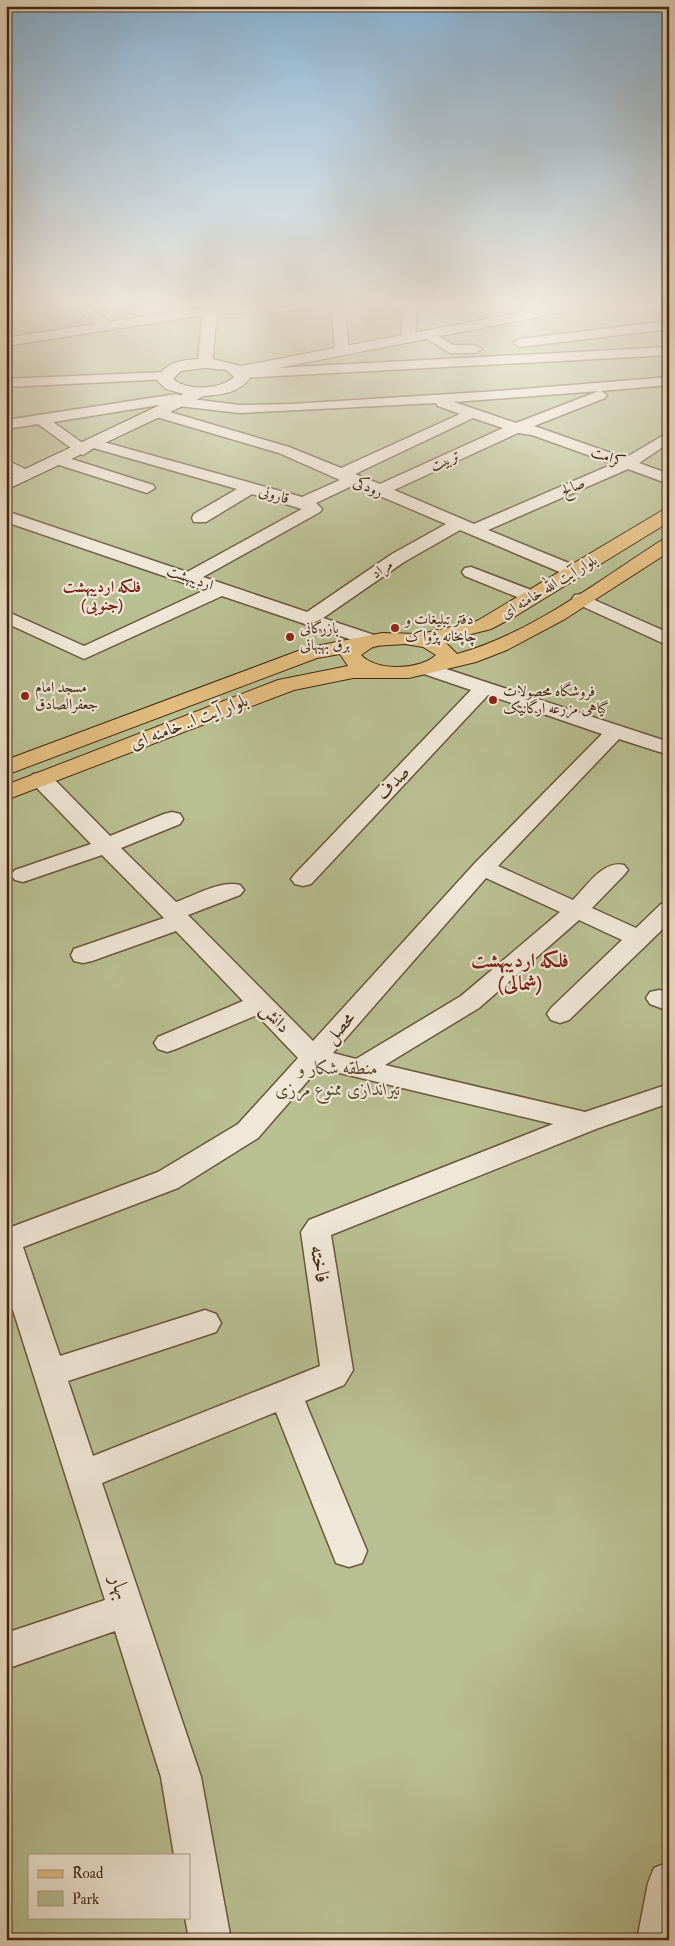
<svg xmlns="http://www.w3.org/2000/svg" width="675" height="1946" font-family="'IM FELL Double Pica',Amiri,serif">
  <rect width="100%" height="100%" fill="#e7dac1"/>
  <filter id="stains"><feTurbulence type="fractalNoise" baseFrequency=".004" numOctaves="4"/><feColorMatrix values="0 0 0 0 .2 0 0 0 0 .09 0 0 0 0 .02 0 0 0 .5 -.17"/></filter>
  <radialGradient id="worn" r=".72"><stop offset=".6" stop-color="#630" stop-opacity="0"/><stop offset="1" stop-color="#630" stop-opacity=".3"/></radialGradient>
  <path fill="#b8bf91" stroke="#7e7451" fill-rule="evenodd" d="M6,302H669V1940H6ZM29,1855H189V1917H29Z"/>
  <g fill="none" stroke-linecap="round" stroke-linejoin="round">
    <defs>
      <g id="street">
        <polygon points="332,302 436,302 430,306 417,306 415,338 408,342 401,338 404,307 345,309 349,351 342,355 335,351 332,309 210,314 6,346 6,338 96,324 76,307 82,303 110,322 210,306"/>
        <polygon points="643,302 658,302 669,308 669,317"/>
        <polygon points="669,321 669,329 520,347 513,343 520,339"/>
        <polygon points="429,330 453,345 475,345 482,349 475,353 450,353 424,337 422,334 424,331"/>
        <polygon points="669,347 669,355 241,378 234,374 241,370"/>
        <polygon points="165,372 170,373 172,376 170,379 6,387 6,379"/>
        <path d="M669,377V385L601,391L607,395L605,398L534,426L625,458L669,432V443L639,463L669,474V484L628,469L488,530L581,568L584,572L581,576H569L460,530L404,562L323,618L380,637L382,641L380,645L373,647L222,596L84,659L6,623V611L84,646L205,590L6,522V511L187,572L302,509L252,494L206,522H194L192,518L194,514L237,489L90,447L87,444L90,441H100L302,497L340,480L279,453L153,416L151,413L153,410H163L289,447L341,468L460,414L438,406L436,403L239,413L179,406L172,403L53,422L88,447L91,450L83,455L78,453L38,424L6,429V420L177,394L184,398L239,405L291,404L498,391ZM599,391L516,423L454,402ZM473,418L503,428L380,484L355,474ZM518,433L532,435L613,464L474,524L394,490ZM354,485L446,524L392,554L307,612L203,577L320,512L322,509L316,503Z"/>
        <polygon points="59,455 153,485 155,488 147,493 53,463 51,460 53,457"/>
        <polygon points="6,460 32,472 34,475 26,480 6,471"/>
        <polygon points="471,567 539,593 542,597 539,601 527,601 465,576 462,572 465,568"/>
        <polygon points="581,594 669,633 669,646 575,603 572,599 575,595"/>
        <path d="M428,663L669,742V755L619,739L498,866L573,900C587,886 603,860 624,865L628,870L624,875L592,908L636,928L661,904L669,902V923L569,1020L560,1023L551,1020L547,1014L551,1008L622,940L579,920L479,1008L385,1065L585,1112L669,1084V1103L596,1129L331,1235L353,1370L344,1385L305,1401L367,1551L362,1563L349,1567L336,1563L276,1412L102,1483L201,1777L231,1940H189L185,1917H189V1855H174L161,1777L115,1631L6,1669V1633L105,1600L6,1288V1229L158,1172L238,1124L298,1058L257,1015L176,1049L167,1052L158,1049L154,1043L158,1037L243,1001L176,931L92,961L83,963L74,961L71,955L74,949L164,918L102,855L23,882L15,880L11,875L15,870L91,844L33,784L30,779L33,774L41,773L49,774L110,836L164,814L172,812L180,814L183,819L180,824L121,848L176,902C194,896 221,880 240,885L244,890L240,895L188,915L313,1041L475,863L602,734L488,695L311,884L303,886L295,884L291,879L295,874L471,690L421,673L418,669L421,665ZM486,878L560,912L461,996L356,1059L333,1053ZM319,1068L553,1124L309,1220L301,1232L320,1366L93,1456L68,1381L216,1332L221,1323L216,1314L205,1310L60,1356L23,1247L178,1188L258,1138Z"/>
        <polygon points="659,990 669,992 669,1011 650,1004 646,998 650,992"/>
        <polygon points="669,1862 669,1940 637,1940 648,1883 654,1868"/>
      </g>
      <path id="secondary" d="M207,302H221L217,310L213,359L241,366L574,302H601L594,306L248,374L250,378C239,393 221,395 204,396L6,490V478L183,394L166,389L157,380C163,363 181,360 198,359L203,310ZM205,368L226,370L234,377C219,390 188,391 173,379L181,371Z"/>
      <path id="primary" d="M669,509V522L514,617L491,629L444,641L457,654C532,633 598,581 662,540L669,538V552L565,619L507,650L476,662L409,678H353L294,690L6,800V785L278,680L348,666L340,654L317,658L6,775V760L306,648L382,633L421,634L477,621L663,510ZM405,644L423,647L436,655C420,670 377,672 361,655L374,646Z"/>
    </defs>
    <use href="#street" stroke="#6c553d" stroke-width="3"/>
    <use href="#secondary" stroke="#432911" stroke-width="2"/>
    <use href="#primary" stroke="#432911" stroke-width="2"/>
    <use href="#street" fill="#efe7d7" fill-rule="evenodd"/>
    <use href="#secondary" fill="#efe7d7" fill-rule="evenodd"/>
    <use href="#primary" fill="#e4bd80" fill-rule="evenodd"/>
  </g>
  <linearGradient id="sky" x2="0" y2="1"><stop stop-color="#8ab5d8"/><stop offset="0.53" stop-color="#f4eee3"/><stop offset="1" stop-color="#f4eee3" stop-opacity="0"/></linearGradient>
  <rect width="675" height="574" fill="url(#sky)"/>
  <g fill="#8f2418" stroke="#efe7d7" stroke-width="2">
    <circle cx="395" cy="628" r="5"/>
    <circle cx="290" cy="637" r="5"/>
    <circle cx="25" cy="696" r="5"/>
    <circle cx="493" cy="700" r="5"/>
  </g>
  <g text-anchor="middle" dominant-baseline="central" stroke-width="4.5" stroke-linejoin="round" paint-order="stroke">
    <g font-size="15" fill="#432911" stroke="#efe7d7">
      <text transform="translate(608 457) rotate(20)">کرامت</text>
      <text transform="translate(445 461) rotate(-25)">تربیت</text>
      <text transform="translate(368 487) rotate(23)">رودکی</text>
      <text transform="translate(573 487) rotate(-23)">صالح</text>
      <text transform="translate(274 495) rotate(16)">قارونی</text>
      <text transform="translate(382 569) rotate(-34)">مراد</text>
      <text transform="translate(190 578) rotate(19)">اردیبهشت</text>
      <text transform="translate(549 587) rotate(-31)">بلوار آیت الله خامنه ای</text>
    </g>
    <g font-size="15" fill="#432911" stroke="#efe7d7" text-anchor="start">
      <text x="405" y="619">دفتر تبلیغات و<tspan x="405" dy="17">چاپخانه پژواک</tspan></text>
      <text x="300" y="628">بازرگانی<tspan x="300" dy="17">برق بهبهانی</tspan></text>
      <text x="35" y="687">مسجد امام<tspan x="35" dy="17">جعفرالصادق</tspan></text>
      <text x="503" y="691">فروشگاه محصولات<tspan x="503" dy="17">گیاهی مزرعه ارگانیک</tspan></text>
    </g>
    <g font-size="16" font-weight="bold" fill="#7a1f14" stroke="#efe7d7">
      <text x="102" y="587">فلکه اردیبهشت<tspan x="102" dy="18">(جنوبی)</tspan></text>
    </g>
    <g font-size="18" fill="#432911" stroke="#efe7d7">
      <text transform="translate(189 722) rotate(-21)">بلوار آیت ا.. خامنه ای</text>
      <text transform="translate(393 783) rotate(-47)">صدف</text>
      <text transform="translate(275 1018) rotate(46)">دانش</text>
      <text transform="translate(340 1028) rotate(-48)">محصل</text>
    </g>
    <g font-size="18" font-style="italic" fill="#5a472b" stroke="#efe7d7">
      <text x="338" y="1068">منطقه شکار و<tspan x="338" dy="21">تیراندازی ممنوع مرزی</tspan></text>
    </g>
    <g font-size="20" font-weight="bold" fill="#7a1f14" stroke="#efe7d7">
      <text x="520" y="960">فلکه اردیبهشت<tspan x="520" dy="23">(شمالی)</tspan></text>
    </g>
    <g font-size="21" fill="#432911" stroke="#efe7d7">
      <text transform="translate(320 1264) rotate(81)">فاخته</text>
      <text transform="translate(120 1587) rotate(72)">بهار</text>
    </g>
  </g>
  <rect width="675" height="1946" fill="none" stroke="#e7dac1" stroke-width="25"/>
  <rect x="8" y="8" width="660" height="1931" fill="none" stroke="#432911" stroke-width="2.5"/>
  <rect x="12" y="12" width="650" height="1921" fill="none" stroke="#432911"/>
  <rect x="28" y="1854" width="162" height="65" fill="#efe7d7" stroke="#aa9b88"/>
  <rect x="38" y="1870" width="25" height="8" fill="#e4bd80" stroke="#aa9b88"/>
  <text x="72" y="1878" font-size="15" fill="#432911">Road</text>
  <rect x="38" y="1891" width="25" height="15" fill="#b8bf91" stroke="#aa9b88"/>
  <text x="72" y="1904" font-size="15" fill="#432911">Park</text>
  <rect width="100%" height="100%" filter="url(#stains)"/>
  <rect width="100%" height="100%" fill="url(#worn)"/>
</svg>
